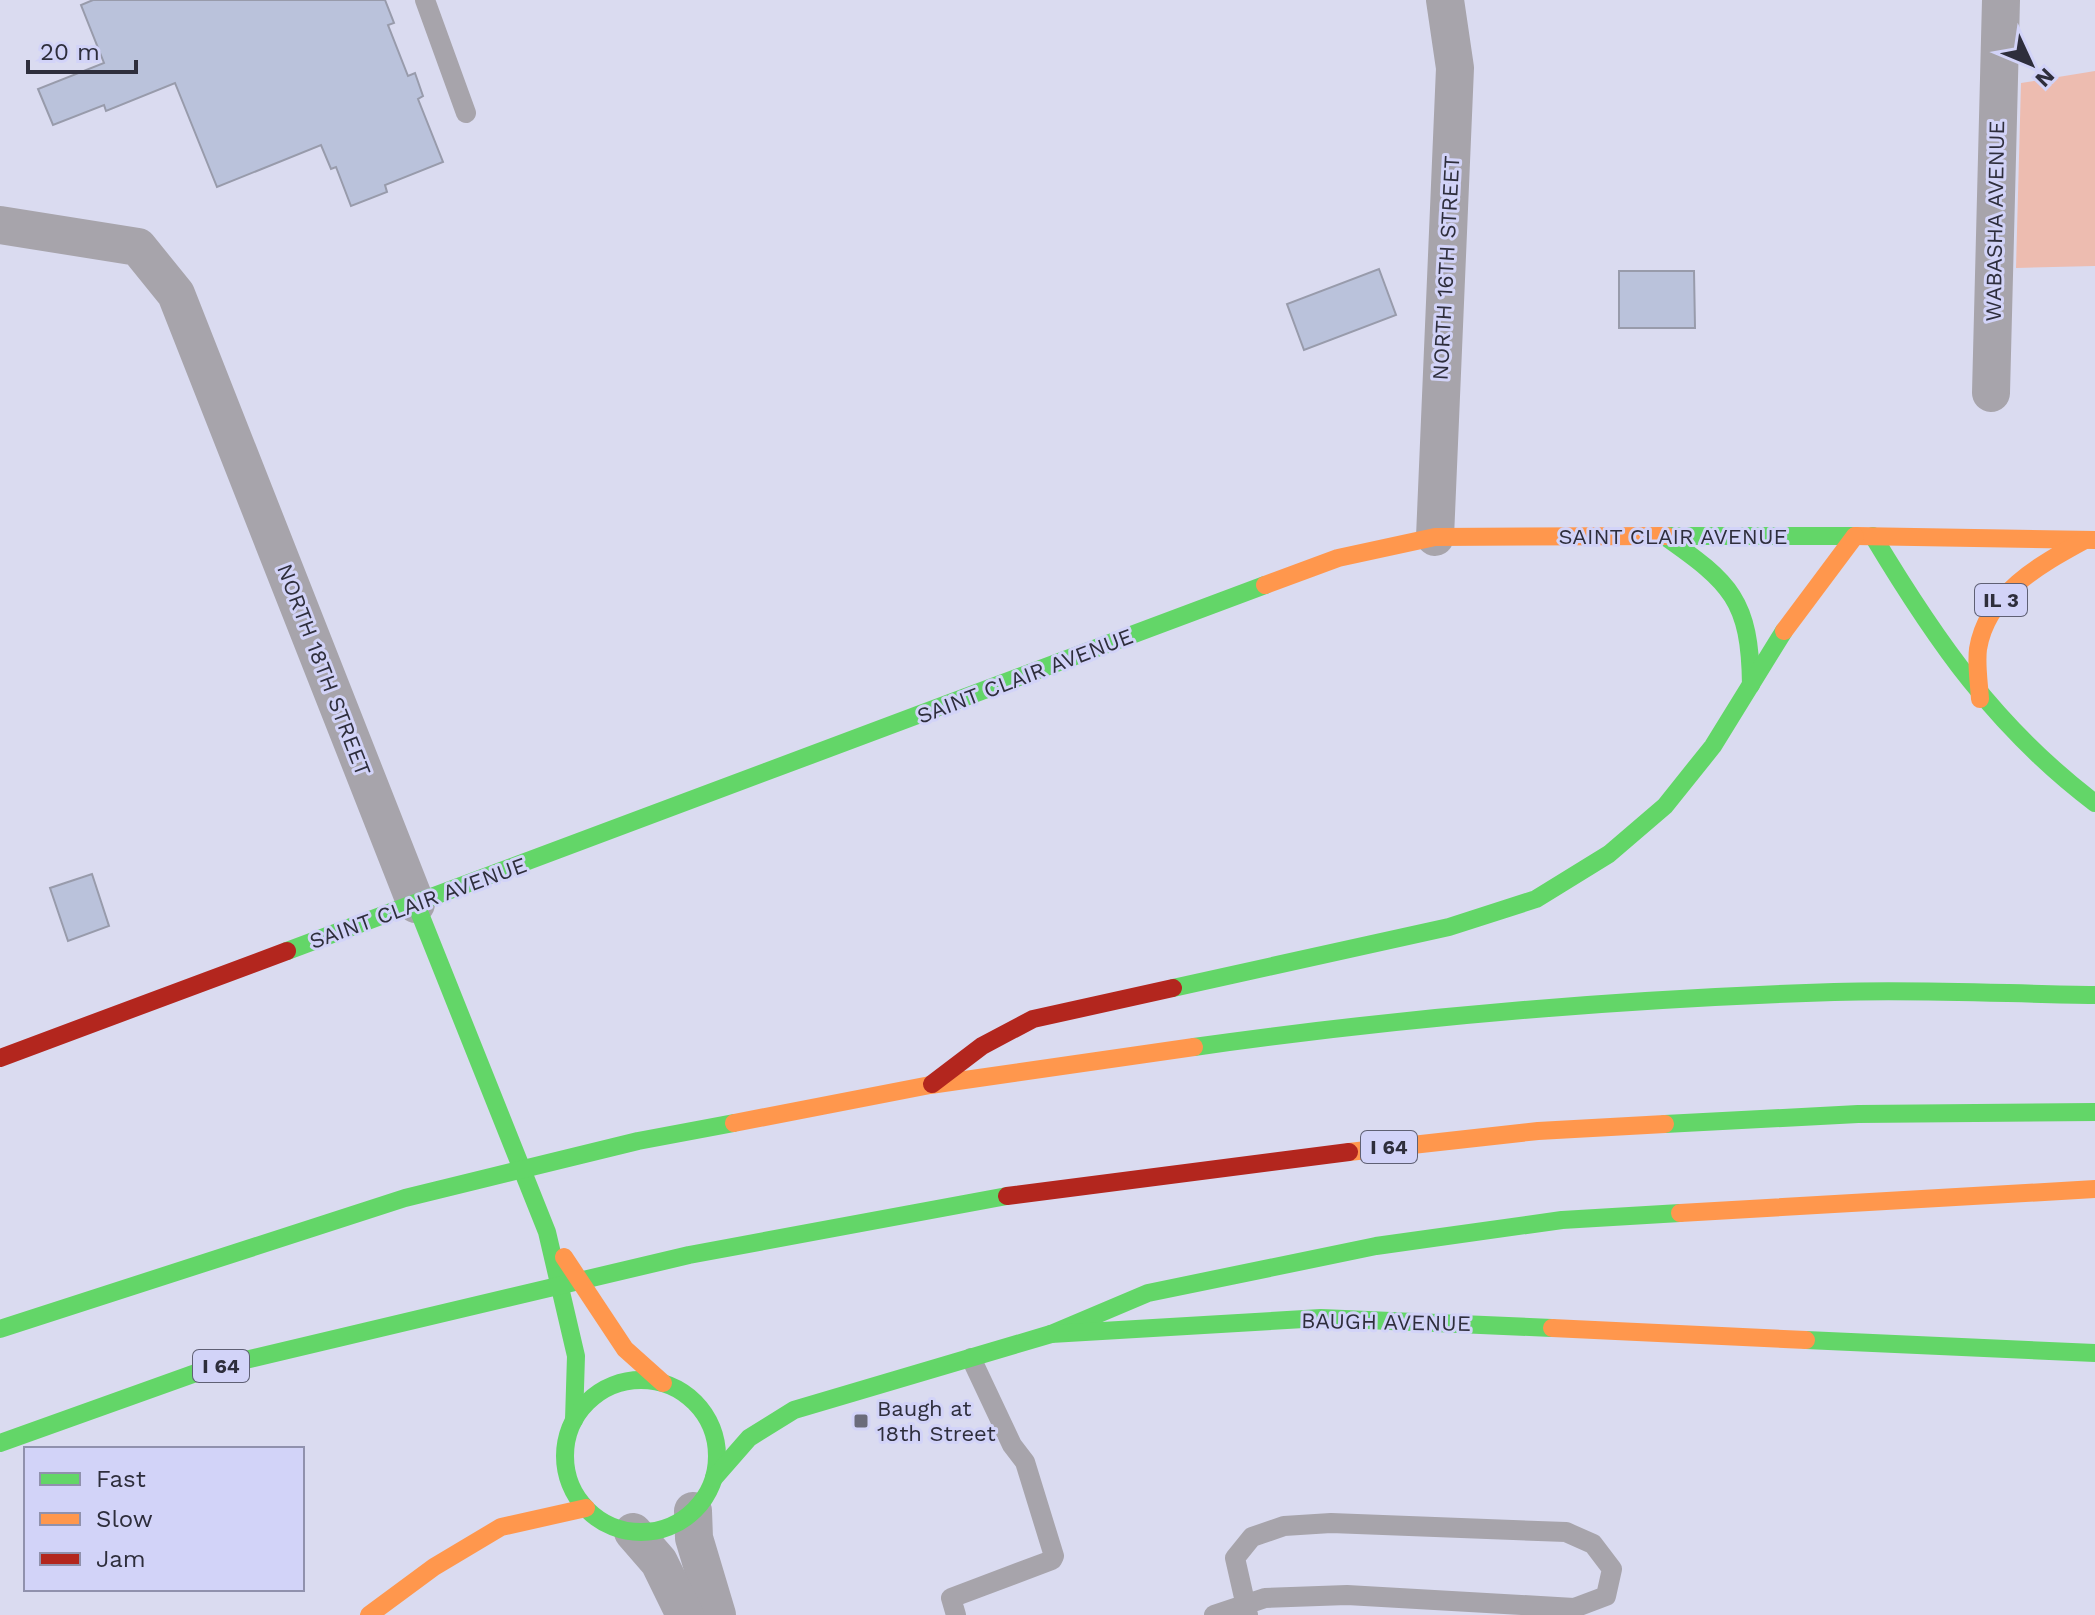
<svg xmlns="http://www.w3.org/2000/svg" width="2095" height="1615" font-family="'Work Sans',sans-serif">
  <rect width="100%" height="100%" fill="#dadbf0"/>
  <polygon fill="#edbcb0" points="2095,71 2095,266 2016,268 2021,83"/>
  <g fill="#bac2db" stroke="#989bab" stroke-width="2">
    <polygon points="93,0 385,0 394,23 388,25 408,76 415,73 423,96 418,99 443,162 385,185 387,192 351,206 336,167 331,169 321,145 217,187 175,83 106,111 104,105 53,125 38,89 104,63 81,5"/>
    <polygon points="1379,269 1396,315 1304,350 1287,304"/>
    <polygon points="1619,271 1694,271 1695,328 1619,328"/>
    <polygon points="92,874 109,926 68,941 50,888"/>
  </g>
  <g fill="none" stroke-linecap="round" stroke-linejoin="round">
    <g stroke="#a7a4ab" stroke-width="20">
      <polyline points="425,0 466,113"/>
      <polyline points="956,1615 951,1598 1052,1560 1054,1556 1025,1462 1012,1445 971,1358"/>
      <polyline points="1214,1615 1265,1598 1347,1595 1574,1608 1606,1596 1612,1569 1593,1544 1566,1532 1331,1523 1284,1526 1252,1537 1235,1558 1248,1615"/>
    </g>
    <g stroke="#a7a4ab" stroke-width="38">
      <polyline points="0,225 138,247 176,294 416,904"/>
      <polyline points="1991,393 2001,0"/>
      <polyline points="1435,537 1455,68 1445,0"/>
      <polyline points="693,1511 694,1538 717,1615"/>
      <polyline points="633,1532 659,1562 685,1615"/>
    </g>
    <g stroke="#63d668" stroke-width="18">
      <path d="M1664,536C1731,583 1750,600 1751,685"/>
      <polyline points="1667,536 1855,536"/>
      <path d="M1873,536C1936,641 1996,728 2095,803"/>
      <polyline points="416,904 547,1232 576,1356 574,1420"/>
      <polyline points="287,951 1265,585"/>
      <polyline points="1173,988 1449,927 1536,899 1609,854 1665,806 1713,746 1784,631"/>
      <path d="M1194,1047C1406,1017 1620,999 1834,992C1921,989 2008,994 2095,995"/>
      <polyline points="1665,1124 1858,1114 2095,1112"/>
      <polyline points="0,1329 405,1198 638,1141 734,1123"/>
      <polyline points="1051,1334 1148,1293 1376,1246 1562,1220 1680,1213"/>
      <polyline points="1806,1340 2095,1353"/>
      <circle cx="641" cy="1456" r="76"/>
      <polyline points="0,1443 207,1369 689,1255 1007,1196"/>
      <polyline points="714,1478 749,1438 794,1410 1051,1334 1321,1318 1552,1328"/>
    </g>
    <g stroke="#ff974d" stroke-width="18">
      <polyline points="1855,536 2095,540"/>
      <polyline points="1265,585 1338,558 1435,537 1667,536"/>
      <polyline points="1784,631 1855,536"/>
      <path d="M1980,699C1979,682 1976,665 1978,649C1987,593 2041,564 2085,540"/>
      <polyline points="734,1123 930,1085 1194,1047"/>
      <polyline points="1349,1152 1538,1131 1665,1124"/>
      <polyline points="1680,1213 2095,1189"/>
      <polyline points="564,1257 625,1349 663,1383"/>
      <polyline points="1552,1328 1806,1340"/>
      <polyline points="369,1615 434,1567 501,1527 586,1508"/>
    </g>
    <g stroke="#b3261e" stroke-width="18">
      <polyline points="0,1058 287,951"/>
      <polyline points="932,1084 982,1046 1033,1019 1173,988"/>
      <polyline points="1007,1196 1349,1152"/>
    </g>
  </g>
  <rect fill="#6a6b7b" stroke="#d2d3f8" stroke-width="3" x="853" y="1413" width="16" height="16" rx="4"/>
  <g text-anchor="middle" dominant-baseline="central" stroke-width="6" stroke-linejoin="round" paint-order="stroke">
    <g fill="#d2d3f8" stroke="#5f6074" stroke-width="2">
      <rect x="1975" y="584" width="52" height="32" rx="6"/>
      <rect x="1361" y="1131" width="56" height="32" rx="6"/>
      <rect x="193" y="1350" width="56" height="32" rx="6"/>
    </g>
    <g font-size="20" font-weight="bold" fill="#2e2e3c">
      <text x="2001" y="600">IL 3</text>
      <text x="1389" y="1147">I 64</text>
      <text x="221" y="1366">I 64</text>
    </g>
    <g font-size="22" fill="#2e2e3c" stroke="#d2d3f8">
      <text transform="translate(1995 221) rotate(-89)">WABASHA AVENUE</text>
      <text transform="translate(1446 268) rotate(-87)">NORTH 16TH STREET</text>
      <text x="1673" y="536">SAINT CLAIR AVENUE</text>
      <text transform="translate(324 670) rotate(69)">NORTH 18TH STREET</text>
      <text transform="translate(1025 676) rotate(-21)">SAINT CLAIR AVENUE</text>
      <text transform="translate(418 903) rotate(-20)">SAINT CLAIR AVENUE</text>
      <text transform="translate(1386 1322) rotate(1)">BAUGH AVENUE</text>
    </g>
    <g font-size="22" fill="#2e2e3c" stroke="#d2d3f8" text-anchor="start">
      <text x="877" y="1408">Baugh at<tspan x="877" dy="25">18th Street</tspan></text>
    </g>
  </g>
  <rect x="24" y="1447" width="280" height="144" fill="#d2d3f8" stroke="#9091ad" stroke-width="2"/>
  <rect x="40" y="1473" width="40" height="12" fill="#63d668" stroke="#9091ad" stroke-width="2"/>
  <text x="96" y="1487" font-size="24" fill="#2e2e3c">Fast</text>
  <rect x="40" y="1513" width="40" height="12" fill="#ff974d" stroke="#9091ad" stroke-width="2"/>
  <text x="96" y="1527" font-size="24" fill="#2e2e3c">Slow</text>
  <rect x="40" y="1553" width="40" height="12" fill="#b3261e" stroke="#9091ad" stroke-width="2"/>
  <text x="96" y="1567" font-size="24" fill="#2e2e3c">Jam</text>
  <g transform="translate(2031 64) rotate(134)" stroke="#d2d3f8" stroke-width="6" paint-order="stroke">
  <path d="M0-6L14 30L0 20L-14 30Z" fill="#2e2e3c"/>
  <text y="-12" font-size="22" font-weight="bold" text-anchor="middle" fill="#2e2e3c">N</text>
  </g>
  <path d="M28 60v12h108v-12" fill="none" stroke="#2e2e3c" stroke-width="4"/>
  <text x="40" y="60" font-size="24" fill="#2e2e3c" stroke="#d2d3f8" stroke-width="6" paint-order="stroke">20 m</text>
</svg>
